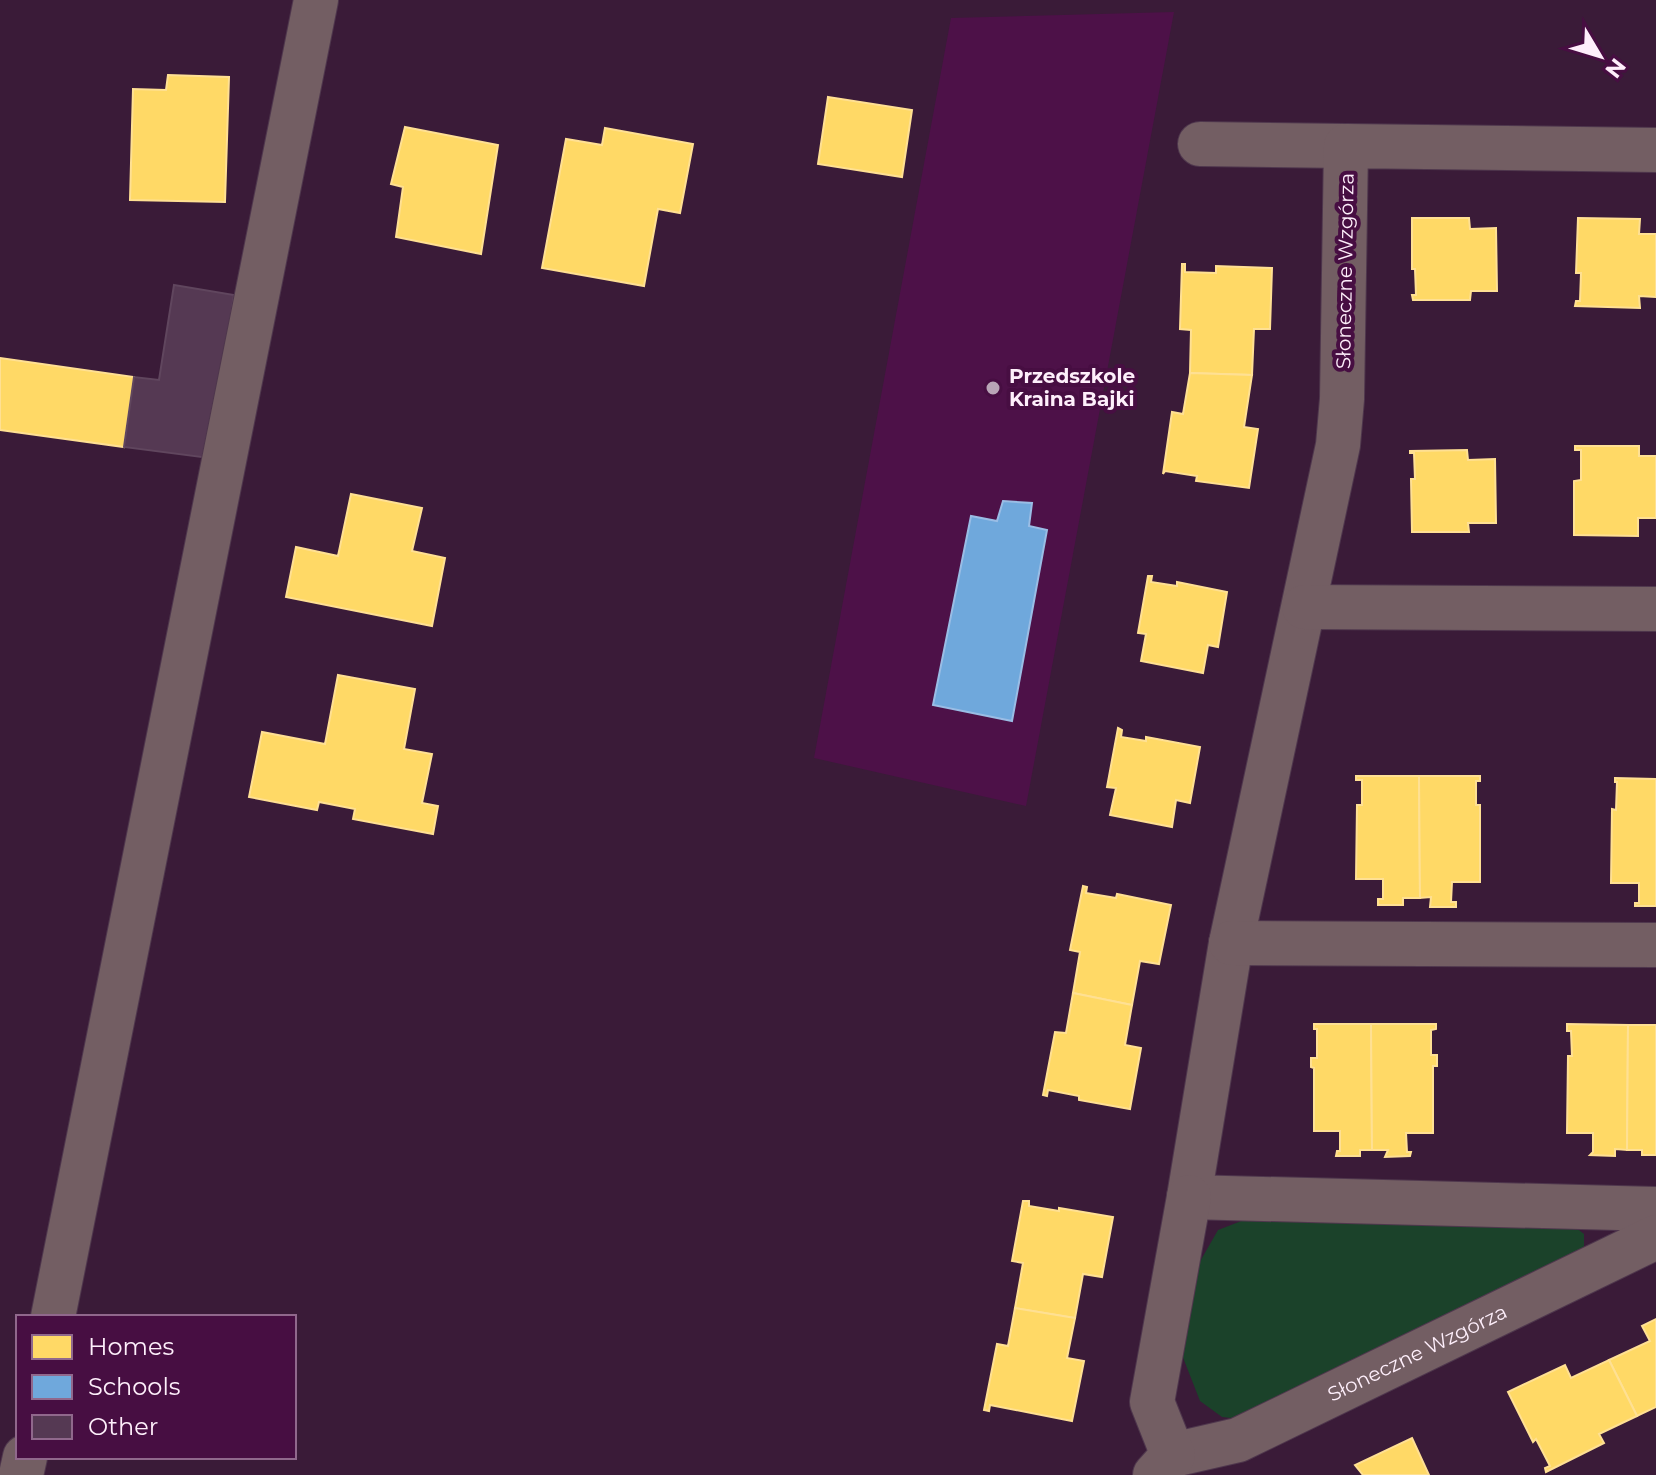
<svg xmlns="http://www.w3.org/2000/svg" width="1656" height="1475" font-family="Montserrat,sans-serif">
  <rect width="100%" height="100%" fill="#3a1b38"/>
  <polygon fill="#4d1148" points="1174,12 1026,806 814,758 951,18"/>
  <polygon fill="#1b422a" points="1244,1220 1575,1227 1584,1234 1584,1246 1579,1254 1241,1419 1222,1417 1200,1401 1182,1355 1198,1265 1218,1230"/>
  <g fill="#ffd966" stroke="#ffe093" stroke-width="2">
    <polygon points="168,75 229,77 225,202 130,200 133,89 166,90"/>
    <polygon points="828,97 912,110 902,177 818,164"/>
    <polygon points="405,127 498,145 481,254 396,237 403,187 391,184"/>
    <polygon points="605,128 693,144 680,213 658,209 644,286 542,268 566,139 602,145"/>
    <polygon points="1412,218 1469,218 1470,229 1496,228 1497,291 1471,291 1470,300 1413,300 1412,295 1416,295 1415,269 1412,269"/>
    <polygon points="1578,218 1640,219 1639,234 1656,234 1656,297 1639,296 1640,308 1575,306 1576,301 1580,301 1581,273 1576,273"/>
    <polygon points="1182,264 1185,264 1185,272 1216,273 1216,266 1272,268 1270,329 1254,329 1252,375 1190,373 1191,330 1180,329"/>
    <polygon points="0,358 134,377 124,447 0,430"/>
    <polygon points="1190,373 1252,375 1244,427 1258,429 1249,488 1196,481 1197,476 1165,471 1163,474 1172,412 1183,414"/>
    <polygon points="1575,446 1639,446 1639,456 1656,456 1656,518 1638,518 1638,536 1574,535 1574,481 1581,480 1581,450 1575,450"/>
    <polygon points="1467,450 1468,460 1495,459 1496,523 1468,523 1469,532 1412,532 1411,479 1415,479 1414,453 1410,453 1410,451"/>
    <polygon points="351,494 422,508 412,551 445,558 432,626 286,597 296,547 338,556"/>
    <polygon points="1148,576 1152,576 1151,582 1177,586 1177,582 1227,592 1218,647 1208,645 1203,673 1141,661 1146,634 1138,633"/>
    <polygon points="338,675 415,689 404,749 432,754 422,803 438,806 433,834 353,819 355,809 319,802 317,810 249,797 262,732 325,744"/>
    <polygon points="1118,728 1122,730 1121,737 1146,741 1146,737 1200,747 1190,803 1176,800 1172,827 1110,815 1116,788 1107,787"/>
    <polygon points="1356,776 1419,776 1420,898 1403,898 1403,905 1378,905 1378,899 1383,899 1383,879 1356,879 1357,805 1362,805 1362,780 1356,780"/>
    <polygon points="1419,776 1480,776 1480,781 1476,781 1476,805 1480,805 1480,882 1452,882 1451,902 1456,902 1456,907 1430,907 1431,897 1420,898"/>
    <polygon points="1615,778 1656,779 1656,906 1635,906 1635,903 1639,903 1639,883 1611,883 1612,809 1616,810 1617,782 1615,782"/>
    <polygon points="1083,886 1087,887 1086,893 1116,898 1117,894 1171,905 1159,964 1140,961 1132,1005 1073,993 1080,952 1070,950"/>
    <polygon points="1073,993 1132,1005 1125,1045 1141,1048 1130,1109 1079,1100 1079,1096 1048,1090 1047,1096 1043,1095 1055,1032 1066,1033"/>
    <polygon points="1314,1024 1371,1024 1372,1150 1360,1150 1360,1156 1336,1156 1337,1151 1340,1151 1340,1131 1314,1131 1314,1068 1311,1067 1311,1058 1317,1058 1317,1029 1314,1029"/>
    <polygon points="1371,1024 1436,1024 1436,1029 1431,1030 1431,1055 1437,1055 1437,1066 1433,1066 1433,1133 1406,1133 1407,1152 1411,1152 1410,1156 1385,1157 1388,1150 1372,1150"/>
    <polygon points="1567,1024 1628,1025 1627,1150 1615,1149 1615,1156 1590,1155 1593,1152 1593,1133 1567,1133 1568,1056 1572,1056 1571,1031 1567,1031"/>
    <polygon points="1628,1025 1656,1025 1656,1155 1642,1155 1642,1150 1627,1150"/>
    <polygon points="1023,1201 1029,1201 1029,1206 1059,1211 1059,1208 1113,1217 1102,1277 1083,1274 1075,1318 1015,1308 1023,1263 1012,1261"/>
    <polygon points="1015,1308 1075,1318 1067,1358 1084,1361 1072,1421 990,1405 989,1411 984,1410 997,1344 1008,1346"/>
    <polygon points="1656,1319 1656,1407 1637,1416 1609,1360 1650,1341 1642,1326"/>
    <polygon points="1609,1360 1637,1416 1599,1434 1604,1443 1546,1472 1545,1468 1550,1466 1536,1439 1533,1442 1508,1392 1565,1365 1571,1378"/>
    <polygon points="1412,1438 1429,1475 1363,1475 1355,1465"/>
  </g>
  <polygon fill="#6fa8dc" stroke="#9abde5" stroke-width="2" points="1003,501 1032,503 1029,526 1047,530 1012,721 933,705 971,516 997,521"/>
  <polygon fill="#553953" stroke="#60465e" stroke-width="2" points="174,285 234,295 209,458 124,447 134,377 159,380"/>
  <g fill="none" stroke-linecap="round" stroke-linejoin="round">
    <defs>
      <g id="minor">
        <polyline points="1200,144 1346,146"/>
        <polyline points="1656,150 1346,146 1342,399 1338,445 1231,943 1189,1197 1656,1209"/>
        <polyline points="1304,607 1656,609"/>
        <polyline points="1231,943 1656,945"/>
        <polyline points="53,1317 316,0"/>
        <path id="s1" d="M1173,1455L1238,1440L1656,1237"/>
        <polyline points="21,1475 25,1457"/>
        <polyline points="1155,1475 1173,1455 1152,1402 1189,1197"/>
      </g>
    </defs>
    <use href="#minor" stroke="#4f374d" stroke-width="46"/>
    <use href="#minor" stroke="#735e63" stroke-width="44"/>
  </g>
  <circle fill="#b9a5b7" stroke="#470e42" stroke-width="3" cx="993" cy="388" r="8"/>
  <g text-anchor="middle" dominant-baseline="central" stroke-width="8" stroke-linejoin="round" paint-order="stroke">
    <g font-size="20" fill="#feeffb" stroke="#470e42">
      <text transform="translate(1345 271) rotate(-89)">Słoneczne Wzgórza</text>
      <text stroke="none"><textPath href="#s1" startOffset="266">Słoneczne Wzgórza</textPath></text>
    </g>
    <g font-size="20" font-weight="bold" fill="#feeffb" stroke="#470e42" text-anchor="start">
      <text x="1009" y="376">Przedszkole<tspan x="1009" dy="23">Kraina Bajki</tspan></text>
    </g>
  </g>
  <rect x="16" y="1315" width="280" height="144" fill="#470e42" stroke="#90688c" stroke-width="2"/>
  <rect x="32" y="1335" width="40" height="24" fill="#ffd966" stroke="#90688c" stroke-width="2"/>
  <text x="88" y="1355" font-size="24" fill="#feeffb">Homes</text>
  <rect x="32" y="1375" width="40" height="24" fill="#6fa8dc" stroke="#90688c" stroke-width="2"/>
  <text x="88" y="1395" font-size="24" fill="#feeffb">Schools</text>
  <rect x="32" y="1415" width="40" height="24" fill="#553953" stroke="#90688c" stroke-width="2"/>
  <text x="88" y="1435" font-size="24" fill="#feeffb">Other</text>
  <g transform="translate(1600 56) rotate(128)" stroke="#470e42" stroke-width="6" paint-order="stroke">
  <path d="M0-6L14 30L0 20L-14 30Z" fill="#feeffb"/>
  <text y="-12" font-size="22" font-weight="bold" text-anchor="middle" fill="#feeffb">N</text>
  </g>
</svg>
